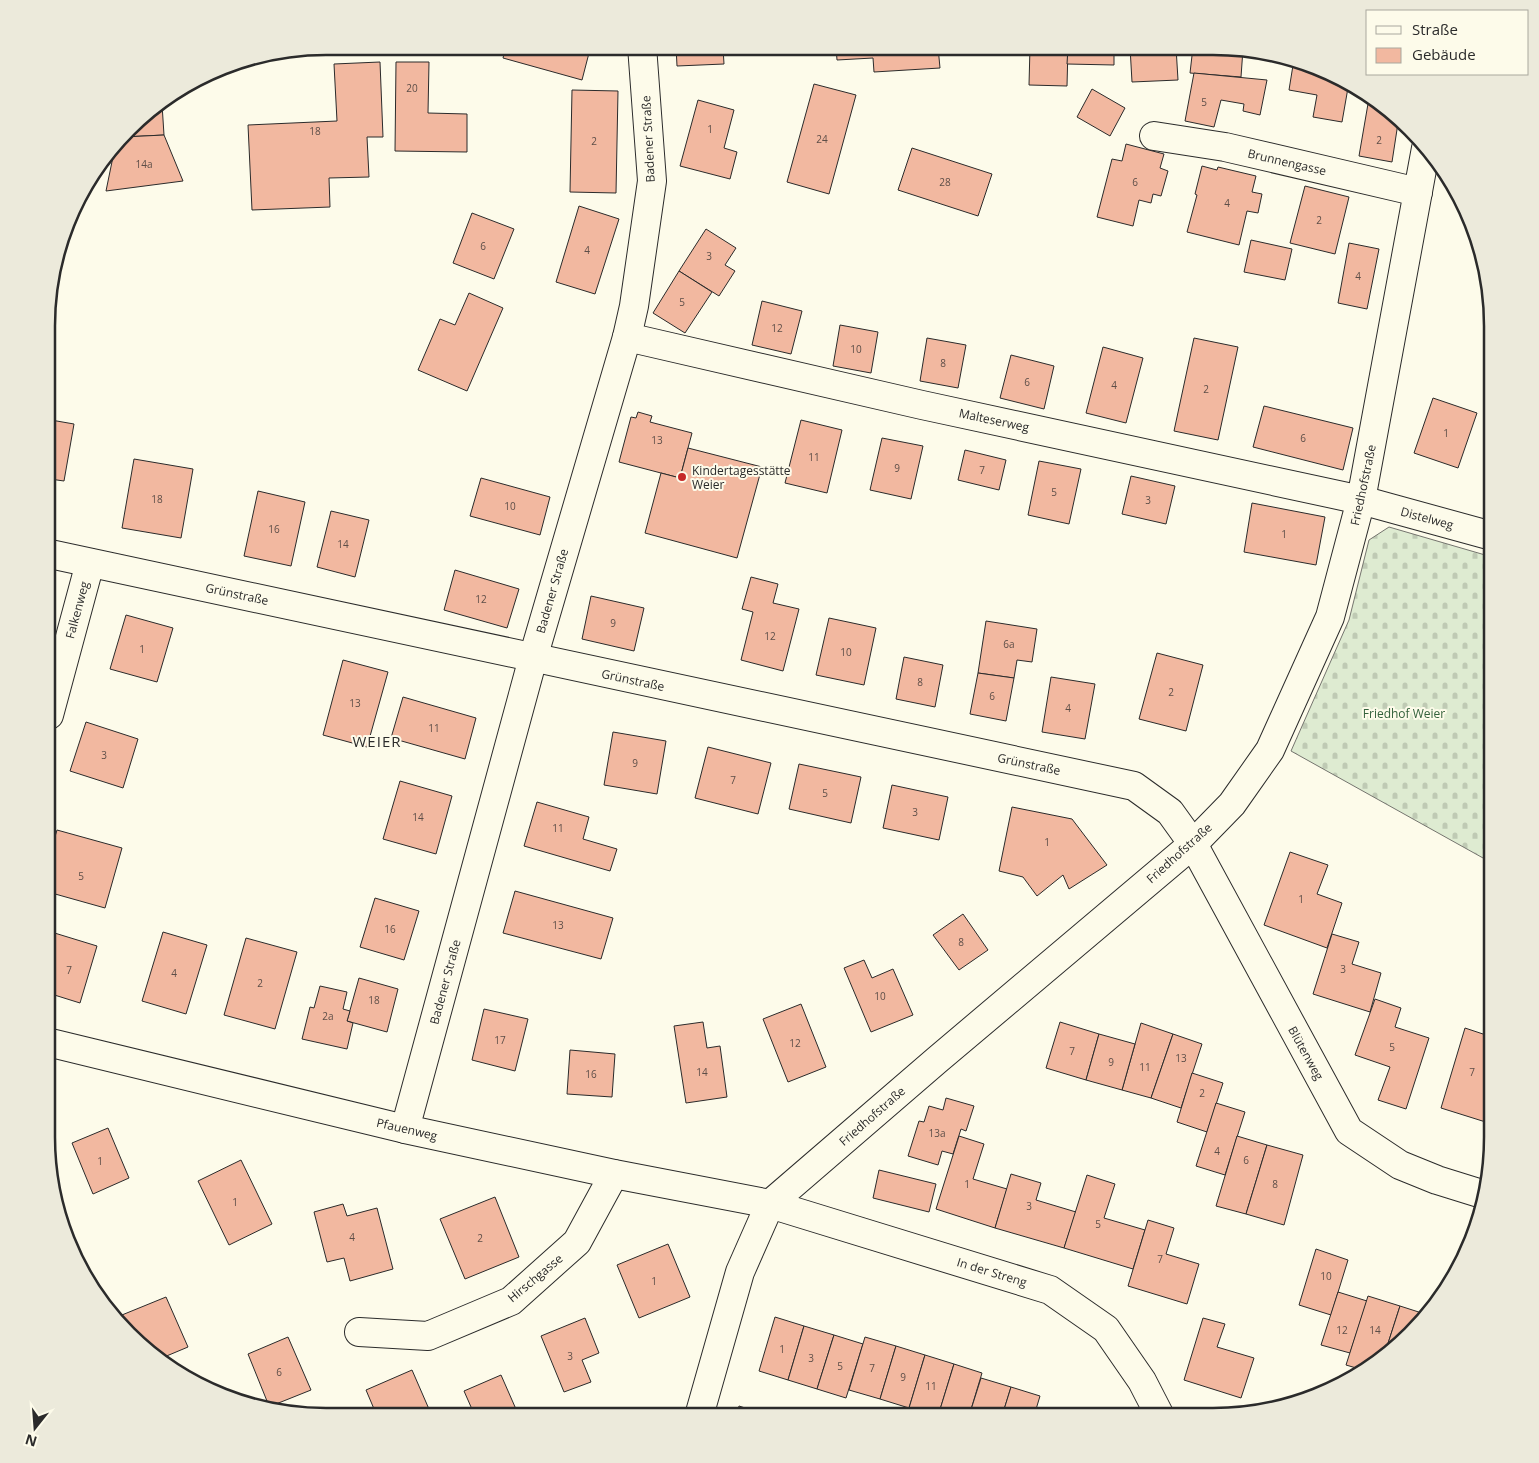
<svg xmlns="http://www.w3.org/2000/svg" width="1539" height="1463" font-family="'Open Sans',sans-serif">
  <defs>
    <pattern id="cemetery-stones" width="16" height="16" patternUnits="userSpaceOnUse" patternTransform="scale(1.25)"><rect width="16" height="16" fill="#deebd1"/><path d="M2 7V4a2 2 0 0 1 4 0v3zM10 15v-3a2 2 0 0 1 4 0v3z" fill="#bfcab4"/></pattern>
  </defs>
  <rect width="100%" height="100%" fill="#fdfbea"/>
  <polygon fill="url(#cemetery-stones)" stroke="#74746e" points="1389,527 1492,557 1492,863 1291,751 1349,620 1369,540"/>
  <g fill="#f2b8a0" stroke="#2b2b2b">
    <polygon points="506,46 565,46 589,53 582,80 503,58"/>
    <polygon points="676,46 717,47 717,48 723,48 724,64 677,66"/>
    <polygon points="836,47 938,47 940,68 874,72 873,58 837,60"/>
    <polygon points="1030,47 1068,47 1067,86 1029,85"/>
    <polygon points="1068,47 1114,47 1114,65 1067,64"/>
    <polygon points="1130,47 1176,47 1178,80 1132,82"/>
    <polygon points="1193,47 1232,47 1243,49 1241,77 1190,73"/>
    <polygon points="1294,59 1349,82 1342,122 1313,117 1317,95 1289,90"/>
    <polygon points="380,62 383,137 367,137 369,177 329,178 330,207 252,210 248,125 337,121 334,64"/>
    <polygon points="396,62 429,62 428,113 467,114 467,152 395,151"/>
    <polygon points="1194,73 1267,80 1260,115 1243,111 1244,104 1221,100 1214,127 1185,121"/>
    <polygon points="814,84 856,95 829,194 787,182"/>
    <polygon points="1092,89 1125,108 1110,136 1077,117"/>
    <polygon points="572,90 618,91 616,193 570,192"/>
    <polygon points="1369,98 1398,123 1392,162 1359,156"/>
    <polygon points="698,100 734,110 724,148 737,152 730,179 680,166"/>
    <polygon points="162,104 164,135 123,137 142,115"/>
    <polygon points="164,135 183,181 106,191 115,147 123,137"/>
    <polygon points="1126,144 1164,154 1160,168 1168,171 1161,196 1153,194 1151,203 1139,200 1133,226 1097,217 1112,159 1122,161"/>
    <polygon points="912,148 992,174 978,216 898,190"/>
    <polygon points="1202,166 1217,170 1218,167 1256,176 1252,192 1262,194 1258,213 1247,211 1239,245 1187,232 1197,195 1195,194"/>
    <polygon points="1305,186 1349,197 1335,254 1290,243"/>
    <polygon points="579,206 619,219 595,294 556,282"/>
    <polygon points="472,213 514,229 494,279 453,263"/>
    <polygon points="706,229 736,248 725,265 735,271 719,296 679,271"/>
    <polygon points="1251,240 1292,249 1285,280 1244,272"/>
    <polygon points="1349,243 1379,249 1367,309 1338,303"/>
    <polygon points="679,271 712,292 685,333 653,313"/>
    <polygon points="469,293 503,308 467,391 418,370 440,319 455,325"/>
    <polygon points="762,301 802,311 791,354 752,345"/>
    <polygon points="840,325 878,332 871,373 833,366"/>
    <polygon points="927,338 966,345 958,388 920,381"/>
    <polygon points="1194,338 1238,347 1218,440 1174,431"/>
    <polygon points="1103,347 1143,358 1126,423 1086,413"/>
    <polygon points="1011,355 1054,366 1044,409 1000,398"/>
    <polygon points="1433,398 1477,413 1458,468 1414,453"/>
    <polygon points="1264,406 1353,428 1343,470 1253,447"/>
    <polygon points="638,412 652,416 650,422 692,433 680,478 619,462 631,417 636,418"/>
    <polygon points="51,420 74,424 64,481 50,479"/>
    <polygon points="801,420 842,430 827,493 785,483"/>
    <polygon points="882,438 923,446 911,499 870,490"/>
    <polygon points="688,448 762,467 737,558 645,533 661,473 680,478"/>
    <polygon points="965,450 1006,460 999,490 958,480"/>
    <polygon points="134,459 193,469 181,538 122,528"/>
    <polygon points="1039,461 1081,469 1069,524 1028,515"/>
    <polygon points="1131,476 1175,486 1166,524 1122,514"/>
    <polygon points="481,478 550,497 540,535 470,516"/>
    <polygon points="258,491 305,502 291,566 244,556"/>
    <polygon points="1252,503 1325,517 1316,565 1244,552"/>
    <polygon points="331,511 369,520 355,577 317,567"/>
    <polygon points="455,570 519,589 507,628 444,610"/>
    <polygon points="751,577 778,584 773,603 799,609 783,671 741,660 753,612 742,609"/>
    <polygon points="591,596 644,608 634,651 582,639"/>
    <polygon points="126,615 173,628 157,682 110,669"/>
    <polygon points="829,618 876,628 864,685 816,675"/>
    <polygon points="986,621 1037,629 1032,662 1017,660 1014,678 978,673"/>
    <polygon points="1157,653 1203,665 1186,731 1139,719"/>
    <polygon points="904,657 943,665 935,707 896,699"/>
    <polygon points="343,660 388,672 367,747 323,735"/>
    <polygon points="978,673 1014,678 1006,721 970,714"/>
    <polygon points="1051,677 1095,684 1085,739 1042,732"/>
    <polygon points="403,697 476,718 465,759 391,738"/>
    <polygon points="86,722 138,739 123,788 70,771"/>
    <polygon points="613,732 666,741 657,794 604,785"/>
    <polygon points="708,747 771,763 758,814 695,798"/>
    <polygon points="799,764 861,777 851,823 789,809"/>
    <polygon points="400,781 452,796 436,854 383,839"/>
    <polygon points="892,785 948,797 939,840 883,828"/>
    <polygon points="537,802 589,817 583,839 617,849 610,871 524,846"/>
    <polygon points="1012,807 1072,819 1107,865 1069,889 1063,875 1037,896 1023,877 999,871"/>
    <polygon points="57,830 122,848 105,908 48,892 48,860"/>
    <polygon points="1290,852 1328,865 1317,894 1342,903 1327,948 1264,925"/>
    <polygon points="515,891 613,918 601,959 503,933"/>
    <polygon points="375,898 419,911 404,960 360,947"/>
    <polygon points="963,914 988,950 959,970 933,935"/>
    <polygon points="48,931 97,946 80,1003 48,993"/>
    <polygon points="163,932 207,945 186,1014 142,1001"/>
    <polygon points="1332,934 1359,942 1352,964 1381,973 1370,1012 1313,994"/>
    <polygon points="246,938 297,952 275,1029 224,1015"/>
    <polygon points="864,960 872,978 893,969 913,1015 871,1032 844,968"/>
    <polygon points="359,978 398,989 387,1032 347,1021"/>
    <polygon points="320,986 347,992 343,1009 350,1011 347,1021 353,1023 347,1049 302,1039 310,1007 314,1008"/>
    <polygon points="1375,999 1401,1008 1395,1027 1429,1038 1406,1109 1378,1100 1390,1067 1355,1055"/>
    <polygon points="801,1004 826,1067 788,1082 763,1019"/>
    <polygon points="484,1009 528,1019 515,1071 472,1060"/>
    <polygon points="703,1022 707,1048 720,1046 727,1097 686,1103 674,1026"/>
    <polygon points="1060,1022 1099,1034 1086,1080 1046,1068"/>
    <polygon points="1141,1023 1173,1034 1151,1098 1122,1090"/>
    <polygon points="1465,1028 1492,1037 1492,1124 1441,1108"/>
    <polygon points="1099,1034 1135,1044 1122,1090 1086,1080"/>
    <polygon points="1173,1034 1202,1044 1181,1108 1151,1098"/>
    <polygon points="570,1050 615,1054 612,1097 567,1094"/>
    <polygon points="1192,1073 1223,1083 1207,1132 1177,1122"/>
    <polygon points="946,1098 974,1106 966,1131 961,1129 953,1154 942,1151 938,1165 908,1156 919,1121 924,1122 929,1106 943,1110"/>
    <polygon points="1216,1103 1245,1112 1225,1175 1196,1166"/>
    <polygon points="108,1128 129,1178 93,1194 72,1143"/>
    <polygon points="959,1136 984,1144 973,1179 1007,1189 995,1228 936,1209"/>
    <polygon points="1237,1136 1267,1145 1246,1214 1216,1206"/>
    <polygon points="1267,1145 1303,1155 1284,1225 1246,1214"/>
    <polygon points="241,1160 272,1224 229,1245 198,1181"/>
    <polygon points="879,1170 936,1184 929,1212 873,1198"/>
    <polygon points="1011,1174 1041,1183 1036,1200 1076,1212 1064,1248 995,1228"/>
    <polygon points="1087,1175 1115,1184 1104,1218 1145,1230 1133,1269 1064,1248"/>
    <polygon points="495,1197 519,1257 465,1279 440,1219"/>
    <polygon points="343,1204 347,1216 377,1208 393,1269 350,1281 344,1258 327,1262 314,1212"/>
    <polygon points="1148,1220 1174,1228 1166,1254 1199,1264 1187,1304 1128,1286"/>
    <polygon points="668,1244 690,1297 639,1318 617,1265"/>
    <polygon points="1316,1249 1348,1260 1331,1315 1299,1305"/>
    <polygon points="1338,1292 1367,1301 1350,1353 1321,1345"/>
    <polygon points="1368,1296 1400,1306 1383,1359 1363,1370 1346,1365"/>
    <polygon points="166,1297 188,1347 157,1360 119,1323 117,1317"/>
    <polygon points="1400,1306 1428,1315 1424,1321 1383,1359"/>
    <polygon points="775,1317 804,1326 788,1380 759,1371"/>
    <polygon points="585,1318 599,1353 582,1360 591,1382 564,1392 541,1336"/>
    <polygon points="1203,1318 1225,1324 1217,1347 1254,1358 1241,1398 1184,1380"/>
    <polygon points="804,1326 834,1335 817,1389 788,1380"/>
    <polygon points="834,1335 863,1344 846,1398 817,1389"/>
    <polygon points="288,1337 311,1390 271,1406 269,1406 248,1354"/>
    <polygon points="865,1337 896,1346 880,1399 849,1390"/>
    <polygon points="896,1346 925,1355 909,1408 880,1399"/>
    <polygon points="925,1355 954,1364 938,1416 909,1408"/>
    <polygon points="954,1364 982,1373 969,1416 938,1416"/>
    <polygon points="412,1370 432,1416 377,1416 366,1390"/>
    <polygon points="501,1375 519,1416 475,1416 464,1391"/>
    <polygon points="981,1378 1011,1387 1002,1416 969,1416"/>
    <polygon points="1011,1387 1040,1396 1034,1416 1002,1416"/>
    <polygon points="739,1406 767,1415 767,1416 736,1416"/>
    <polygon points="1035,1411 1054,1416 1034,1416"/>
  </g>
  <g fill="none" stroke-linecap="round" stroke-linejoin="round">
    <defs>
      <g id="minor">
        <polyline points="1154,136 1225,147 1418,192"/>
        <polyline points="627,337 922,405 1361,500 1492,536"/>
        <polyline points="50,554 1134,786 1170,812 1193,844 1349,1131 1400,1165 1437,1180 1482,1194"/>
        <polyline points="49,715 90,563"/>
        <polyline points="47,1042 405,1129 614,1174 770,1204 1050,1290 1106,1329 1142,1381 1160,1416"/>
        <polyline points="405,1129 533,658 627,337 634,306 652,181 642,46"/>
        <polyline points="359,1332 428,1336 511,1301 577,1242 614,1174"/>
        <polyline points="699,1416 740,1272 770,1204 937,1060 1193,844 1232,804 1270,750 1330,617 1361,500 1426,148"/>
      </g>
    </defs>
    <use href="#minor" stroke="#2b2b2b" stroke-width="30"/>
    <use href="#minor" stroke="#fdfbea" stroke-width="28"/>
  </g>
  <circle fill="#c62828" stroke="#fdfbea" stroke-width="2" cx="682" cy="477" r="5"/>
  <g text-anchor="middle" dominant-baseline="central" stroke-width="4" stroke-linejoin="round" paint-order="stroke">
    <g font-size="10" fill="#5d4e48">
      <text x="412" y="88">20</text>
      <text x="1204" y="102">5</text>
      <text x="710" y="129">1</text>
      <text x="315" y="131">18</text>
      <text x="822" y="139">24</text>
      <text x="1379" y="140">2</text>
      <text x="594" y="141">2</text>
      <text x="144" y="164">14a</text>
      <text x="945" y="182">28</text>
      <text x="1135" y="182">6</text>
      <text x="1227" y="203">4</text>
      <text x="1319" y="220">2</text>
      <text x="483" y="246">6</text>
      <text x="587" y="250">4</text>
      <text x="709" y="256">3</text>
      <text x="1358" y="276">4</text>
      <text x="682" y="302">5</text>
      <text x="777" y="328">12</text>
      <text x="856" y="349">10</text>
      <text x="943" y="363">8</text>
      <text x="1027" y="382">6</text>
      <text x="1114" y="385">4</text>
      <text x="1206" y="389">2</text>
      <text x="1446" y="433">1</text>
      <text x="1303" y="438">6</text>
      <text x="657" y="440">13</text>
      <text x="814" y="457">11</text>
      <text x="897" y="468">9</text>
      <text x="982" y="470">7</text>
      <text x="1054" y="492">5</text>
      <text x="157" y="499">18</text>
      <text x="1148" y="500">3</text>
      <text x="510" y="506">10</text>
      <text x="274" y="529">16</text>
      <text x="1284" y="534">1</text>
      <text x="343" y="544">14</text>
      <text x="481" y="599">12</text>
      <text x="613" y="623">9</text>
      <text x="770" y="636">12</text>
      <text x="1009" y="644">6a</text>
      <text x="142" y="649">1</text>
      <text x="846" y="652">10</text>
      <text x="920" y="682">8</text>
      <text x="1171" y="692">2</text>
      <text x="992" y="696">6</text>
      <text x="355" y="703">13</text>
      <text x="1068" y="708">4</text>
      <text x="434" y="728">11</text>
      <text x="104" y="755">3</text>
      <text x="635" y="763">9</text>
      <text x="733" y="780">7</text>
      <text x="825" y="793">5</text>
      <text x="915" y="812">3</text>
      <text x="418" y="817">14</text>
      <text x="558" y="828">11</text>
      <text x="1047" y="842">1</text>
      <text x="81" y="876">5</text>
      <text x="1301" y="899">1</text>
      <text x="558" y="925">13</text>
      <text x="390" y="929">16</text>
      <text x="961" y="942">8</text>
      <text x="1343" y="969">3</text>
      <text x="69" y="970">7</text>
      <text x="174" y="973">4</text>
      <text x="260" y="983">2</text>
      <text x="880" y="996">10</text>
      <text x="374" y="1000">18</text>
      <text x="328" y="1016">2a</text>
      <text x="500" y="1040">17</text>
      <text x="795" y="1043">12</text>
      <text x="1392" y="1047">5</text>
      <text x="1072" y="1051">7</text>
      <text x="1181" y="1058">13</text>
      <text x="1111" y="1062">9</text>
      <text x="1145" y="1067">11</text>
      <text x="702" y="1072">14</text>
      <text x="1472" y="1072">7</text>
      <text x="591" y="1074">16</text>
      <text x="1202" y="1093">2</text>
      <text x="937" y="1133">13a</text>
      <text x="1217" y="1151">4</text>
      <text x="1246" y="1160">6</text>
      <text x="100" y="1161">1</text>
      <text x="967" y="1184">1</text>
      <text x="1275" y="1184">8</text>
      <text x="235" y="1202">1</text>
      <text x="1029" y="1206">3</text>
      <text x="1098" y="1224">5</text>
      <text x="352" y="1237">4</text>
      <text x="480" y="1238">2</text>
      <text x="1160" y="1259">7</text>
      <text x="1326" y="1276">10</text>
      <text x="654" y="1281">1</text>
      <text x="1342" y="1330">12</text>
      <text x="1375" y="1330">14</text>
      <text x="782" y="1349">1</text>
      <text x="570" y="1356">3</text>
      <text x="811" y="1358">3</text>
      <text x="840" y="1366">5</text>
      <text x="872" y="1368">7</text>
      <text x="279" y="1372">6</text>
      <text x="903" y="1377">9</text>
      <text x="931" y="1386">11</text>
    </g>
    <g font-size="12" fill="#2b2b2b" stroke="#fdfbea">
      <text transform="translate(648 139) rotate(-93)">Badener Straße</text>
      <text transform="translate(1287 162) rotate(13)">Brunnengasse</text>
      <text transform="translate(994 420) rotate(12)">Malteserweg</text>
      <text transform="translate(1363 485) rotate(-78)">Friedhofstraße</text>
      <text transform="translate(1427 518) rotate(15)">Distelweg</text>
      <text transform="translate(552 591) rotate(-74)">Badener Straße</text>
      <text transform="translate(237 594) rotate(12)">Grünstraße</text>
      <text transform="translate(77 610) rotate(-75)">Falkenweg</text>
      <text transform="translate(633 680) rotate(12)">Grünstraße</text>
      <text transform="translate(1029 764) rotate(12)">Grünstraße</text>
      <text transform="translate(1179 853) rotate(-42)">Friedhofstraße</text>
      <text transform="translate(445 982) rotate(-75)">Badener Straße</text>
      <text transform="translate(1306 1053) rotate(61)">Blütenweg</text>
      <text transform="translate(872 1116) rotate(-41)">Friedhofstraße</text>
      <text transform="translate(407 1129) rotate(13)">Pfauenweg</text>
      <text transform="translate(992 1272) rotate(17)">In der Streng</text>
      <text transform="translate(535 1278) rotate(-40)">Hirschgasse</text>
    </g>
    <g font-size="12" fill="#2b2b2b" stroke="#fdfbea" text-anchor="start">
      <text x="692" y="470">Kindertagesstätte<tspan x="692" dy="14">Weier</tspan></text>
    </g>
    <g font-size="12" fill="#34623c" stroke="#fdfbea">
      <text x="1404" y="713">Friedhof Weier</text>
    </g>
    <g font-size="15" letter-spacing="1" fill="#2b2b2b" stroke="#fdfbea">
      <text x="377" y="741">WEIER</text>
    </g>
  </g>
  <path d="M0 0H1539V1463H0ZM326 55H1213A271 271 0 0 1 1484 326V1137A271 271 0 0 1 1213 1408H326A271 271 0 0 1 55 1137V326A271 271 0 0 1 326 55Z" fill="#eceadb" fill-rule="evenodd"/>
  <path fill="none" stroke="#2b2b2b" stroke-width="2.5" d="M326 55H1213A271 271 0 0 1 1484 326V1137A271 271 0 0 1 1213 1408H326A271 271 0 0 1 55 1137V326A271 271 0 0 1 326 55Z"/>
  <rect x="1366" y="10" width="162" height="65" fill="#fdfbea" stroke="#a9a89e"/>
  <rect x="1376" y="26" width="25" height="8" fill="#fdfbea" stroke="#a9a89e"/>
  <text x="1412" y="35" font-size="15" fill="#2b2b2b">Straße</text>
  <rect x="1376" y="48" width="25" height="15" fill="#f2b8a0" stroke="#a9a89e"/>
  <text x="1412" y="60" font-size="15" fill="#2b2b2b">Gebäude</text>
  <g transform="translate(35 1428) rotate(197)" stroke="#fdfbea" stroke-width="4" paint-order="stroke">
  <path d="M0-4L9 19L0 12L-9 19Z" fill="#2b2b2b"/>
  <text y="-8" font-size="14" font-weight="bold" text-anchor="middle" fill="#2b2b2b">N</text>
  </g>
</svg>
